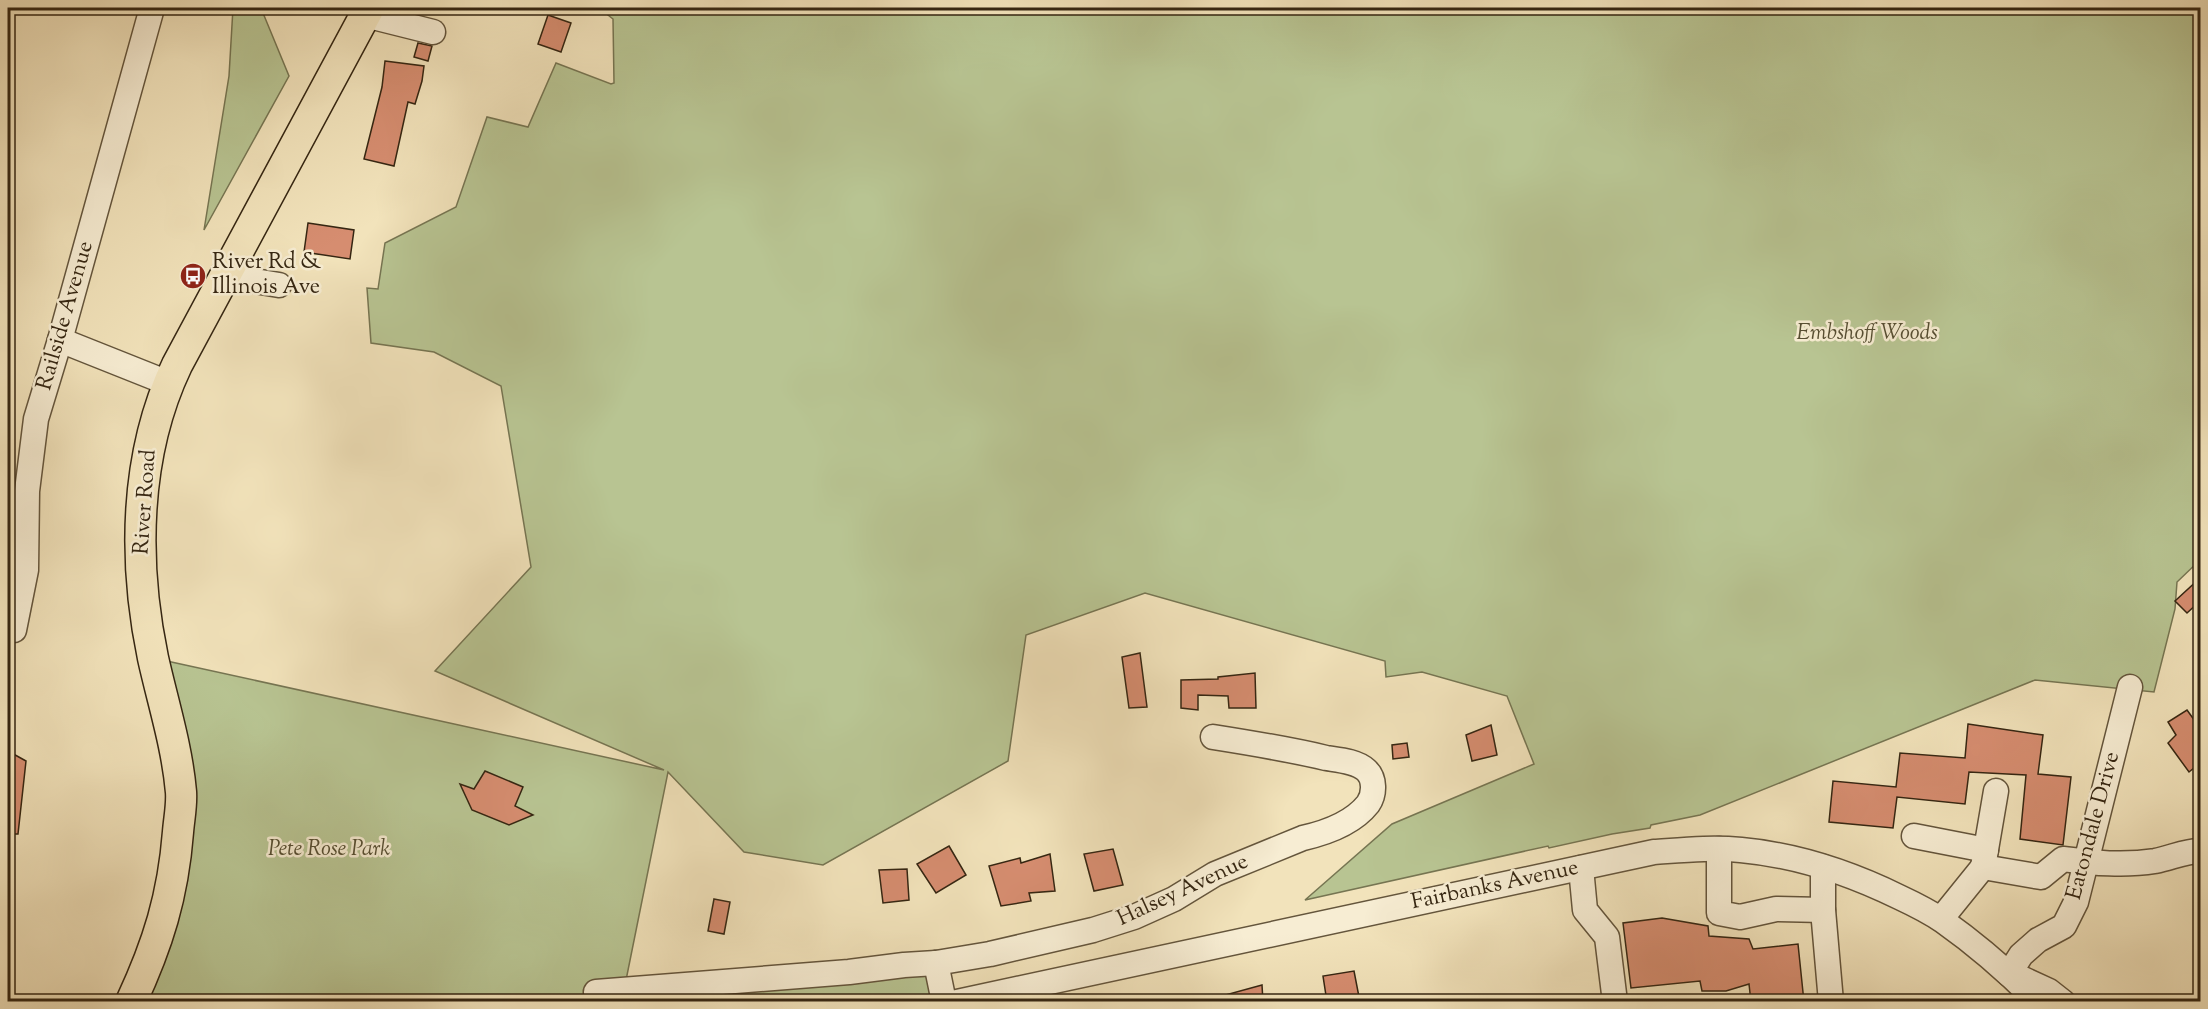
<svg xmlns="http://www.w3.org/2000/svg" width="2208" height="1009" font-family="'Sorts Mill Goudy',serif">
  <rect width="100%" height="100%" fill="#f2e3bb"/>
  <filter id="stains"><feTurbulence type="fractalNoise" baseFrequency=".00333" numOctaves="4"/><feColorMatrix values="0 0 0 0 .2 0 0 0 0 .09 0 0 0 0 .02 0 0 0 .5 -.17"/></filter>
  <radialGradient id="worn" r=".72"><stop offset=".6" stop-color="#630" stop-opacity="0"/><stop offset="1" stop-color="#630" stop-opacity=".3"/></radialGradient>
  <g fill="#b8c492" stroke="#767552" stroke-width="1.5">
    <polygon points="233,8 264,8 263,13 289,76 204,230 229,76"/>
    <polygon points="599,8 2200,8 2200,560 2177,582 2175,609 2154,692 2035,680 1700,815 1651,825 1650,828 1612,834 1549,848 1548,846 1305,900 1392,824 1534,764 1507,696 1422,672 1386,677 1385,661 1145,593 1026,635 1008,761 823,865 744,852 668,772 624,990 936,963 944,1001 131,1002 175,864 153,658 664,770 435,671 531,567 501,386 434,352 371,343 367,288 378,289 385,243 456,207 487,117 528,127 556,63 611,84 614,83 613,19"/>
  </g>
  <g fill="#d68d70" stroke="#352612" stroke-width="1.5">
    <polygon points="548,15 571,23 561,52 538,44"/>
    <polygon points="418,43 432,46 428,61 414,57"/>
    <polygon points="385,61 424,66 422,81 415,104 408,102 394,166 364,159 382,87"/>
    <polygon points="308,223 354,230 350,259 304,252"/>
    <polygon points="2200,578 2200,601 2187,613 2175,601"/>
    <polygon points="1140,653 1147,707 1129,708 1122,657"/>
    <polygon points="1255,673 1256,708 1229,708 1228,696 1198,695 1198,710 1181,708 1181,680 1218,679 1218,677"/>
    <polygon points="2187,710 2200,728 2200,763 2189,772 2168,743 2176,735 2168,722"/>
    <polygon points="1968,724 2043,735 2038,774 2071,777 2063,845 2020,839 2026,775 1969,772 1965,804 1897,797 1893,828 1829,822 1833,781 1896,787 1900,753 1965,758"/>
    <polygon points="1491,725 1497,755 1472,761 1466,735"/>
    <polygon points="1407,743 1409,757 1393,759 1392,745"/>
    <polygon points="8,751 26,761 18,834 8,834"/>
    <polygon points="485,771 523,787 515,806 533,815 509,825 472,810 460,784 474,789"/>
    <polygon points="949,846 966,875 936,893 917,864"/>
    <polygon points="1113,849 1123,885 1094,891 1084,854"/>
    <polygon points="1050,854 1055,891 1029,893 1031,901 1001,906 989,866 1020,858 1021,863"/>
    <polygon points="907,869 909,900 883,903 879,870"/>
    <polygon points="714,899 730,902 724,934 708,931"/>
    <polygon points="1662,918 1708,926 1709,936 1749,939 1753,949 1798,944 1804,1002 1751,1002 1749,984 1726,991 1702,991 1700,981 1631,988 1623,923"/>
    <polygon points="1354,971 1360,1002 1327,1002 1323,976"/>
    <polygon points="1262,985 1263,1002 1218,1002 1218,997"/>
  </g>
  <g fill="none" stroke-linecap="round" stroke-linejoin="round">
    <defs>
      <g id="minor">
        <polyline points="365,15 433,32"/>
        <polyline points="225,276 279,285"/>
        <polyline points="60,340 168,383"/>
        <polyline points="14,630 26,570 27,491 36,419 60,340 152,8"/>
        <polyline points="1914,836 1986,850"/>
        <polyline points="1719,849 1719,913 1740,917 1776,909 1823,910"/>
        <polyline points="1823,867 1823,910 1831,1002"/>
        <polyline points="1983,867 1996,791"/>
        <polyline points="1581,868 1585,910 1607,937 1615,1002"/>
        <path d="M1941,919L1983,867L2041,877L2063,859C2094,863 2124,866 2155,861C2171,858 2185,851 2200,851"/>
        <polyline points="936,963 944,1002"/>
        <polyline points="2009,974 2021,955 2038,940 2064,926 2076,902 2130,687"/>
        <polyline points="2023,979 2049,991 2063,1002"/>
        <path d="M596,992L849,972L904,965L936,963L990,954L1093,930L1134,917L1174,899L1215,874L1303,838C1325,833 1353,823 1368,804C1375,794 1375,778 1366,770C1356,761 1339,760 1326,758C1289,749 1251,743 1213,737"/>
        <path d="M957,1002L1654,852C1683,850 1712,847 1741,850C1796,855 1850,873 1899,897C1914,904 1930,912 1943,921C1977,945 2008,972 2038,1002"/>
      </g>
      <path id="major" d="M131,1002C158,944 173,896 178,832C179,819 182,805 181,792C177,746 163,703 153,658C133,562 134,455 177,365L369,8"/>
    </defs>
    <use href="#minor" stroke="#64553c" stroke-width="27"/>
    <use href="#major" stroke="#352612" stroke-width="33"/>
    <use href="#minor" stroke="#f7edd3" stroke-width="24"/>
    <use href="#major" stroke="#f2e3bb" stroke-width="30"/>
  </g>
  <defs>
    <symbol id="bus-disc" viewBox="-11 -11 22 22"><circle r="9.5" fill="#8f2418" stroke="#f7edd3"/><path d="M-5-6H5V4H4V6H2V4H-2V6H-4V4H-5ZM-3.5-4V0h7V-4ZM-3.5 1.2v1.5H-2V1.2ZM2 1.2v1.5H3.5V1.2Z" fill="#fff"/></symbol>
  </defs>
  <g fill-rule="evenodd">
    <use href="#bus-disc" x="178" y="261" width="30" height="30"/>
  </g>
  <g text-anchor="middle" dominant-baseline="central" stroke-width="5" stroke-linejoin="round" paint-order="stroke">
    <g font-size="22" fill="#352612" stroke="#f7edd3" text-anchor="start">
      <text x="212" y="263">River Rd &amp;<tspan x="212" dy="25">Illinois Ave</tspan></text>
    </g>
    <g font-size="22" fill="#352612" stroke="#f7edd3">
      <text transform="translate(66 316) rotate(-74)">Railside Avenue</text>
      <text transform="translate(146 502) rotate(-86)">River Road</text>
      <text transform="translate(2094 826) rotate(-75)">Eatondale Drive</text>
      <text transform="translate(1495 886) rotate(-12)">Fairbanks Avenue</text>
      <text transform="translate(1183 891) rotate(-25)">Halsey Avenue</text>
    </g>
    <g font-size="22" font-style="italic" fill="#564e32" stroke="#f7edd3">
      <text x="1867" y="334">Embshoff Woods</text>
      <text x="329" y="850">Pete Rose Park</text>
    </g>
  </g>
  <rect width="2208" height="1009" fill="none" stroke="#f2e3bb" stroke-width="30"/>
  <rect x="9" y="9" width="2190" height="991" fill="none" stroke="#352612" stroke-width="3"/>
  <rect x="15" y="15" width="2178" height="979" fill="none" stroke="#352612" stroke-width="1.5"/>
  <rect width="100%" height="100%" filter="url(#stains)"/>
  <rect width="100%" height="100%" fill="url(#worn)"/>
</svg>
